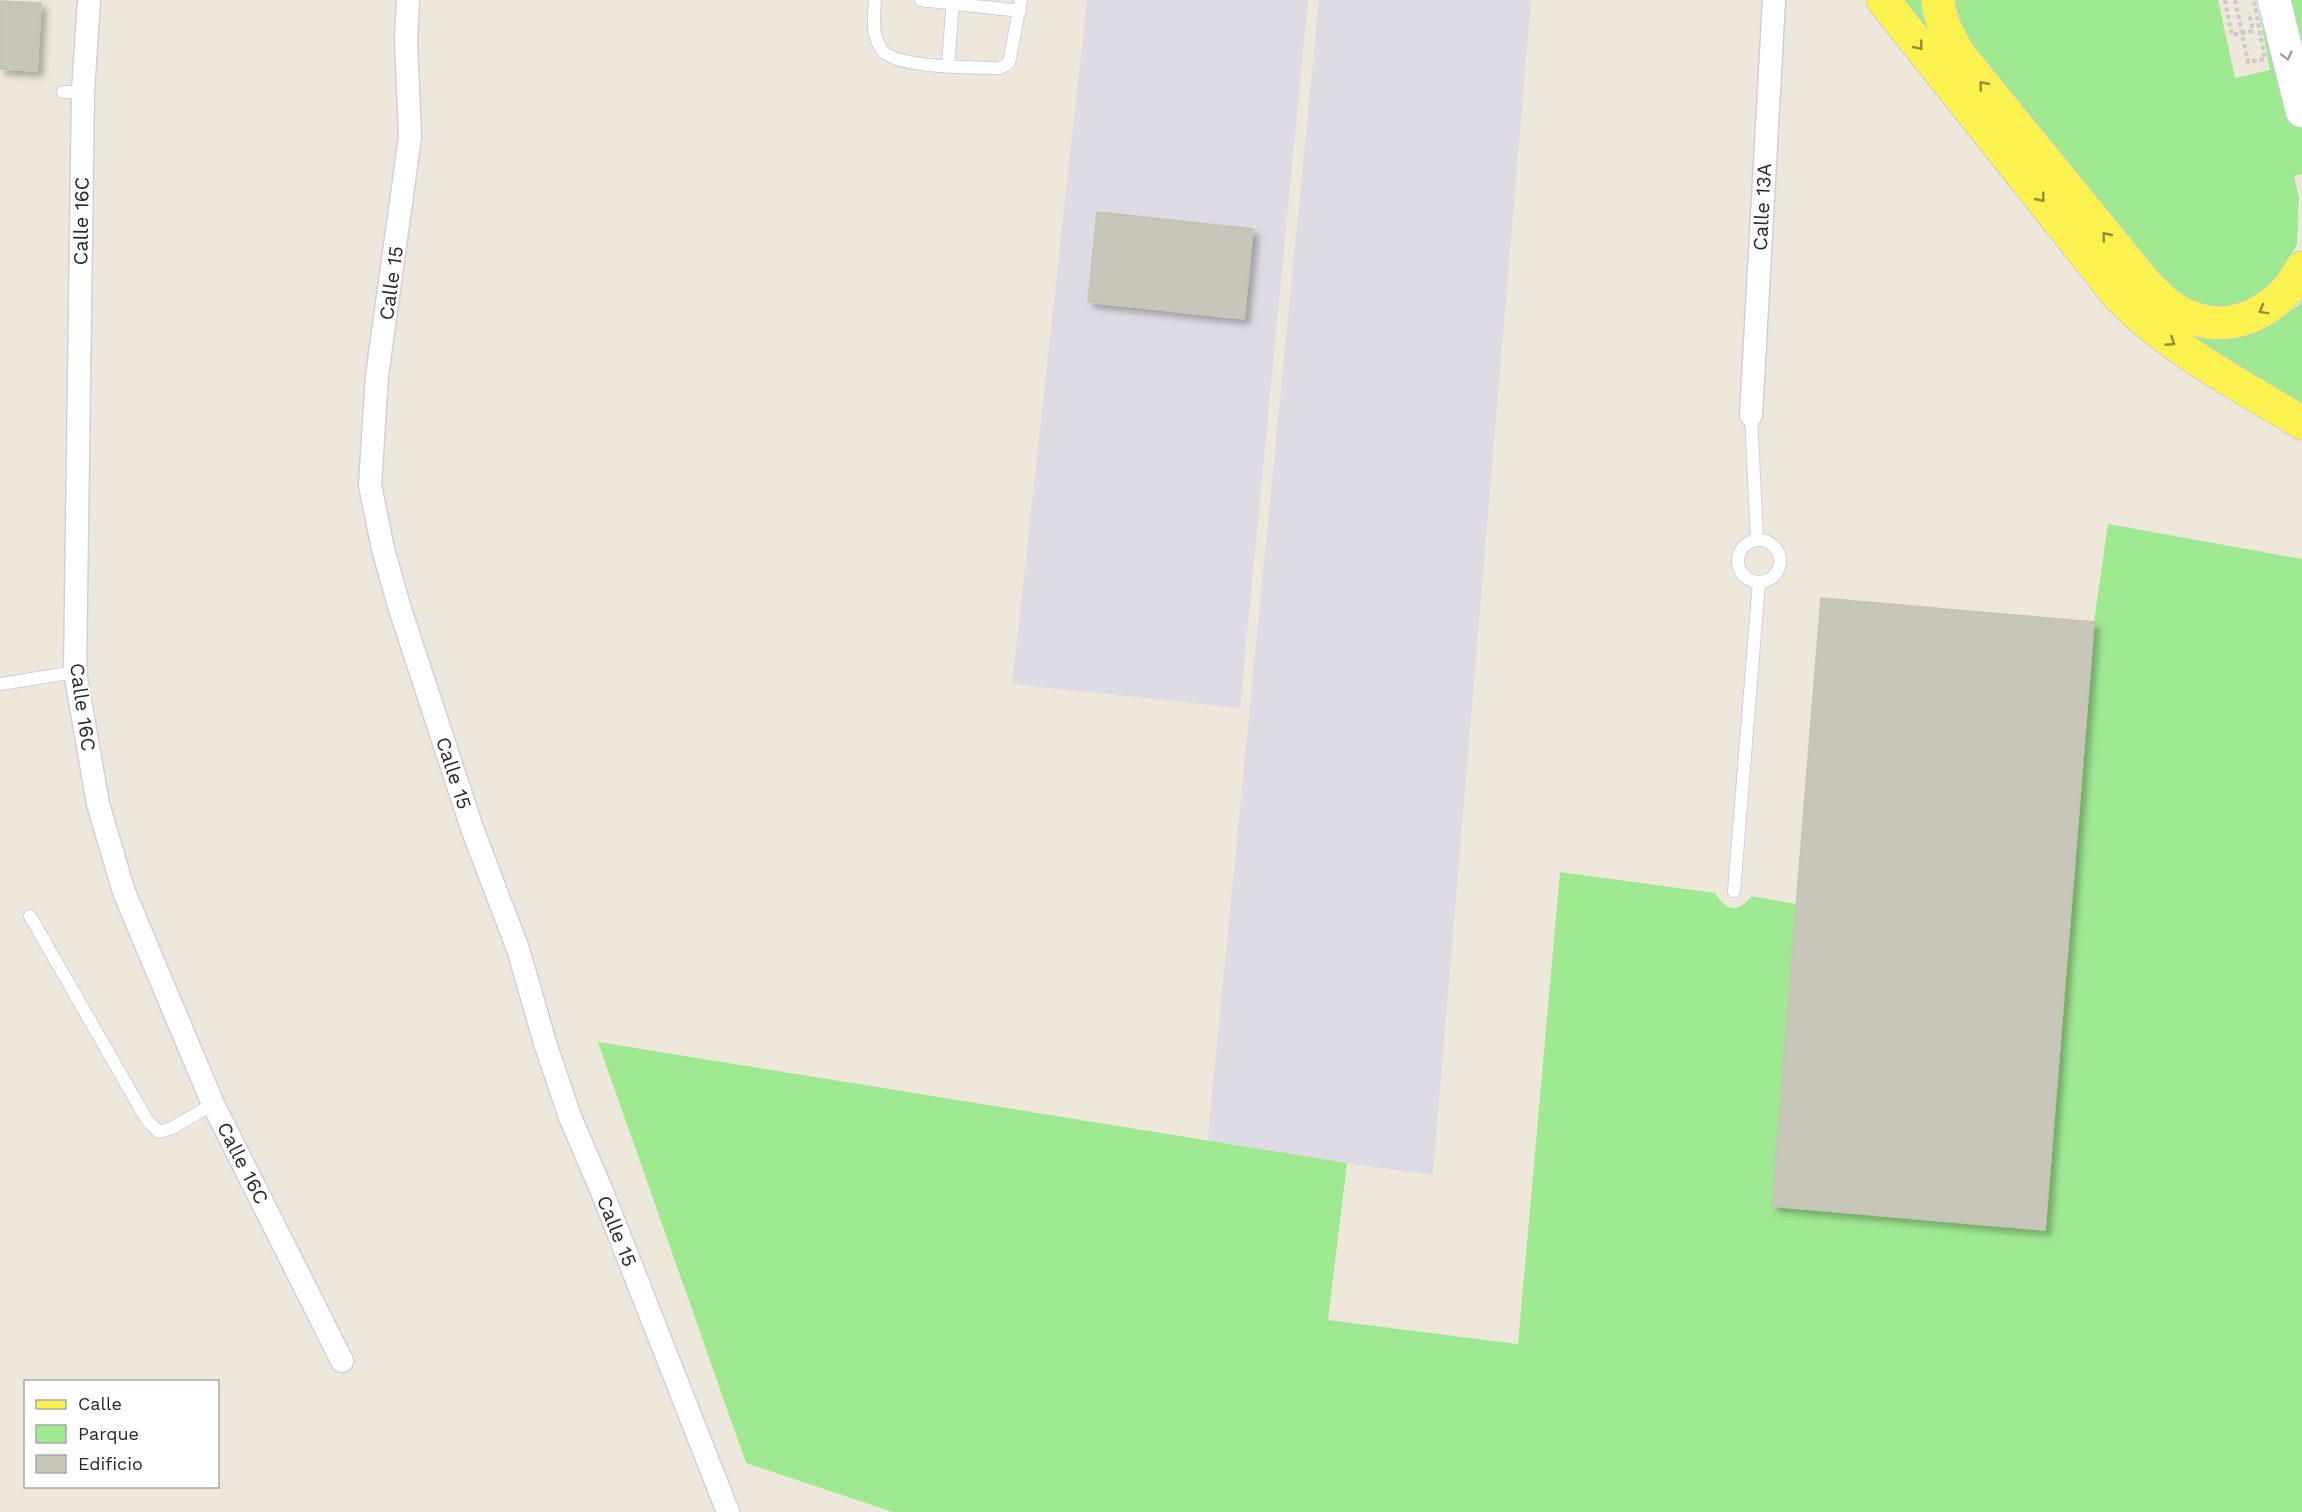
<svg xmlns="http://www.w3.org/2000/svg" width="2302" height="1512" font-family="'Work Sans',sans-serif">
  <defs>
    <filter id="shadow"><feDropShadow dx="5.5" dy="5.5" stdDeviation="3" flood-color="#0004"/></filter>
  </defs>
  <rect width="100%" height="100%" fill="#ede8da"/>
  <g fill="#dfdbe4">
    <polygon points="1087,0 1308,0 1240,708 1012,684"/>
    <polygon points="1319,0 1531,0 1433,1175 1207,1145"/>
  </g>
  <g fill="#9fe991">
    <polygon points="1896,0 1924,0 1925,17 1937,42 2149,308 2187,333 2236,337 2275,323 2300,304 2302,299 2302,417 2220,364 2188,345 2142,311"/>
    <polygon points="1952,0 2218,0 2235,78 2270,70 2257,0 2302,0 2302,174 2294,176 2299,198 2297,244 2275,283 2254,302 2226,310 2201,308 2171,291 1972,56"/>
    <path d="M2108,524L2302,559V1512H893L746,1463L598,1042L1347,1163L1328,1320L1518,1344L1560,872L1715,893C1727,911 1737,914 1752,896L1796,904L1772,1206L2044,1230L2094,622Z"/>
  </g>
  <g fill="#c8c5b9" stroke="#c8c4b3" stroke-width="1.5" filter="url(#shadow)">
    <polygon points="0,1 41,3 37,71 0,69"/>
    <polygon points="1097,212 1253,229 1244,319 1088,302"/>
    <polygon points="1821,598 2094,622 2045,1230 1772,1206"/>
  </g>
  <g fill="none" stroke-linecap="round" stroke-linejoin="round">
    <defs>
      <g id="service">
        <path d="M875,0C874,17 871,35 882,50C896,69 976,67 1000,68L1009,63L1021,0"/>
        <polyline points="921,0 1020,11"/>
        <polyline points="948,65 953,0"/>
        <polyline points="63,92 83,92"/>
        <polyline points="1751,415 1757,539"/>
        <circle cx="1759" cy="561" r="21"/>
        <polyline points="0,684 75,672"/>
        <polyline points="1734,891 1759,582"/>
        <polyline points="30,916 147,1120 159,1132 172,1128 213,1104"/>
      </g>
      <g id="minor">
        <polyline points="89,0 83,92 75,672 98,804 124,892 213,1104 342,1361"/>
        <polyline points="408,0 406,40 410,137 377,376 370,485 383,549 400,609 473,831 518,949 545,1043 570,1117 603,1194 728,1512"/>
        <polyline points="1751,415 1774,0"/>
      </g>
      <polyline id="secondary" points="2274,0 2302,111"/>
      <g id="primary">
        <path d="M1883,0L2118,295C2169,349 2239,384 2302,423"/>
        <path d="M1938,0C1940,21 1949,38 1960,56L2145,283C2157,295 2169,308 2185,315C2231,337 2280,310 2302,268"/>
      </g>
    </defs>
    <use href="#service" stroke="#cfcfe4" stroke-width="14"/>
    <use href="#minor" stroke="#cfcfe4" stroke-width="25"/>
    <use href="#secondary" stroke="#cfcfe4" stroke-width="34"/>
    <use href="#primary" stroke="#ccc" stroke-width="35"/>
    <polyline stroke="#ccc" stroke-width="4" stroke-dasharray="4.5 3" stroke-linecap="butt" points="2225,0 2232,35 2253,31 2249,13"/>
    <use href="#service" stroke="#fff" stroke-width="12"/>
    <use href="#minor" stroke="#fff" stroke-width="22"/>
    <use href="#secondary" stroke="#fff" stroke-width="32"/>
    <use href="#primary" stroke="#fcf24f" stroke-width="33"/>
    <polyline stroke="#ccc" stroke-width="4" stroke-dasharray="4.5 3" stroke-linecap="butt" points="2235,0 2248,62 2265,59 2254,0"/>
  </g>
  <defs><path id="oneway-chevron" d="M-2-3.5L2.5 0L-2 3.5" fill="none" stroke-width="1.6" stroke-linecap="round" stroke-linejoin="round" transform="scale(1.5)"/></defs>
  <g stroke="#928e3c">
    <use href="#oneway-chevron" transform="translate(1919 46) rotate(51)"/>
    <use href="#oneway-chevron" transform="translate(1983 85) rotate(-129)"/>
    <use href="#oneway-chevron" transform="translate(2041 198) rotate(51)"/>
    <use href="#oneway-chevron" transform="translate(2106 236) rotate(-129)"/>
    <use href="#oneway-chevron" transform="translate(2263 310) rotate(151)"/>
    <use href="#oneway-chevron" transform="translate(2171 342) rotate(33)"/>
  </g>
  <use stroke="#9f9f9f" href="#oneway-chevron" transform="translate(2287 56) rotate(76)"/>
  <g text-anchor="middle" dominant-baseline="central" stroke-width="4.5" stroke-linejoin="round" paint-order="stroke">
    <g font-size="20" fill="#292929" stroke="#fff">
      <text transform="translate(1762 207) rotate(-87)">Calle 13A</text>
      <text transform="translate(81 221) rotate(-89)">Calle 16C</text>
      <text transform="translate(391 283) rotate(-82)">Calle 15</text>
      <text transform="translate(83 707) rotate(82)">Calle 16C</text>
      <text transform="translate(454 773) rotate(72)">Calle 15</text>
      <text transform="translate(243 1163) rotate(63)">Calle 16C</text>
      <text transform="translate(617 1231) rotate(68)">Calle 15</text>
    </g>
  </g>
  <rect x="24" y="1380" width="195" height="108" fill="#ffffff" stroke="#a9a9a9" stroke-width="1.5"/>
  <rect x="36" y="1400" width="30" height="9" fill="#fcf24f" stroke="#a9a9a9" stroke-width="1.5"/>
  <text x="78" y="1410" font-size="18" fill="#292929">Calle</text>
  <rect x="36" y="1425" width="30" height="18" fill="#9fe991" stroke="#a9a9a9" stroke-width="1.5"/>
  <text x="78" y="1440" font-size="18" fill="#292929">Parque</text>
  <rect x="36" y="1455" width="30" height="18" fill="#c8c5b9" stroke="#a9a9a9" stroke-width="1.5"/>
  <text x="78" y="1470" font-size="18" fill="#292929">Edificio</text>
</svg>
